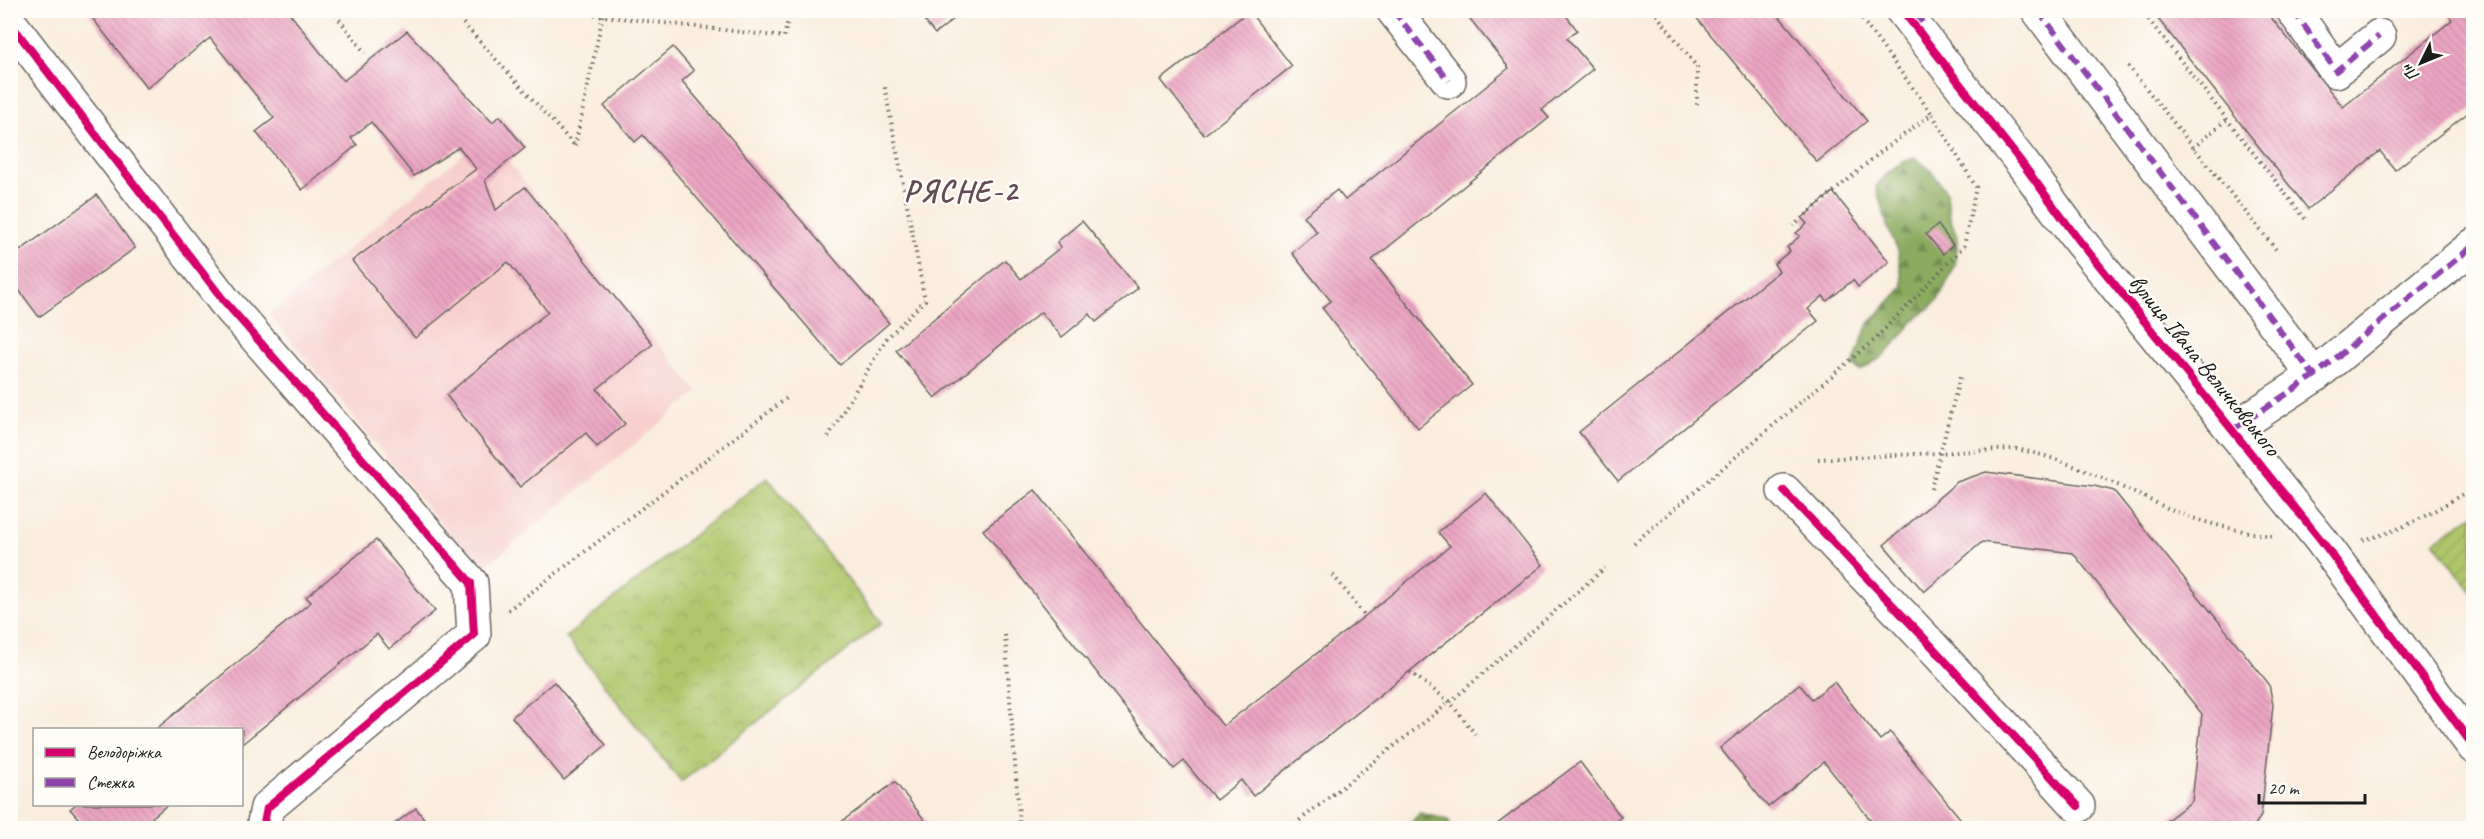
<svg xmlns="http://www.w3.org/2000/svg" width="2484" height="839" font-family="Caveat,sans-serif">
  <defs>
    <pattern id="forest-firs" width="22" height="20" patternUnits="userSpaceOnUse" patternTransform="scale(1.5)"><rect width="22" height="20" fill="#8bab5f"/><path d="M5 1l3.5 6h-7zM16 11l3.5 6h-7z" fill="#718a4e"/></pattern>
    <pattern id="park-crowns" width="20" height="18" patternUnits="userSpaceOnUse" patternTransform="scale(1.5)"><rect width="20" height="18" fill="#afc66b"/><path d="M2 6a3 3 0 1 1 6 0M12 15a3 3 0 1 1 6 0" fill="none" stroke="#96aa5c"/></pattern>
    <pattern id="garden-furrows" width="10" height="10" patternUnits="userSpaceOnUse" patternTransform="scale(1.5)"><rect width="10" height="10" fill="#afc66b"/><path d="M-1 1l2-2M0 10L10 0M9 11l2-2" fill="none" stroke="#96aa5c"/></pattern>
    <pattern id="building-back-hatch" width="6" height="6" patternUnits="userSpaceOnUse" patternTransform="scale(1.5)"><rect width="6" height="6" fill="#eba5c2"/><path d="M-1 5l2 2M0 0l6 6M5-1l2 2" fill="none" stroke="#c98da6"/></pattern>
  </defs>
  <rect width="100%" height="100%" fill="#fdfcf7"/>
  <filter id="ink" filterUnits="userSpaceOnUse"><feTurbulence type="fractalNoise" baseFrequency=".0167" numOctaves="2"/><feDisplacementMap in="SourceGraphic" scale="12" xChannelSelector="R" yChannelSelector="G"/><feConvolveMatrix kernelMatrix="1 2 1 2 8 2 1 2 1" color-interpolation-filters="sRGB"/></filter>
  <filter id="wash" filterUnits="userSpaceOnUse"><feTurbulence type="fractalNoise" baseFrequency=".008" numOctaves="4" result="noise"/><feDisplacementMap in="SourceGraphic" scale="24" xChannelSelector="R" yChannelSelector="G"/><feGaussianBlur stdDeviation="1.35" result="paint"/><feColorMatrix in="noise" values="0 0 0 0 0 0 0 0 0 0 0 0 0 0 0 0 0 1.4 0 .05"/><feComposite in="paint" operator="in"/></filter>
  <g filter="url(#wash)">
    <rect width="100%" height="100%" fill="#f9eddd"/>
    <polygon fill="#f7d0cd" points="486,135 698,392 480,571 269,314"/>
    <g fill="url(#forest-firs)" stroke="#54643e" stroke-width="1.5">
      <path d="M1916,158L1932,172L1947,193L1949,215L1958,239L1955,266L1938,300L1913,322L1885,355L1860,371L1853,365L1867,326L1903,287L1898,250L1888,228L1876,187C1887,173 1898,161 1916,158Z"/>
      <polygon points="1420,813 1448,820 1451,828 1406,828"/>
    </g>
    <polygon fill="url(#park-crowns)" stroke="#667144" stroke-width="1.5" points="767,477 882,623 681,782 566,637"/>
    <polygon fill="url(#garden-furrows)" stroke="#667144" stroke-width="1.5" points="2473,515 2473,594 2434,541"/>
    <g id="blocks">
      <g fill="url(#building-back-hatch)">
        <polygon points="86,10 287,10 343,81 407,31 492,122 500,116 525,148 485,180 496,210 525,187 653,344 597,389 625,424 597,447 586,433 520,487 446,395 548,312 508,262 415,338 352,261 476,169 459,147 414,176 371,122 351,138 357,145 302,190 256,132 274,118 210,38 147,88"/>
        <polygon points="916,10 965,10 935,34"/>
        <polygon points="1463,10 1562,10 1577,30 1567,38 1593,69 1542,110 1549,118 1372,260 1472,385 1418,428 1322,308 1331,301 1292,253 1317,232 1304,216 1337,190 1345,200 1509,68"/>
        <polygon points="1690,10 1774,10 1867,121 1817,162"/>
        <polygon points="2151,10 2265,10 2343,107 2452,20 2445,10 2474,10 2474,108 2395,170 2380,151 2308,209"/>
        <polygon points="1249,11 1292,66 1204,135 1161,80"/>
        <polygon points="673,47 694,71 682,81 889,323 840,365 643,135 635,142 604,106"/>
        <polygon points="1833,192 1889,262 1858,287 1853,280 1827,301 1823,296 1808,309 1818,321 1618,481 1579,432 1779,271 1774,264 1790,251 1787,247 1800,236 1796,233 1807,224 1802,218"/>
        <polygon points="97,195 135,248 39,317 10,278 10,258"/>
        <polygon points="1082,221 1138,288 1096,322 1090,314 1062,337 1041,312 935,398 896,350 1005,260 1021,279 1061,247 1057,242"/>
        <polygon points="1938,225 1953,245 1943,254 1926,234"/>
        <polygon points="1986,472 2094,486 2114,491 2269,684 2273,705 2261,816 2253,828 2157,828 2192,801 2202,714 2073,553 1982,542 1924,592 1884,545 1957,482"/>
        <polygon points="1035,490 1223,726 1365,616 1450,546 1438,532 1486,493 1543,565 1253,796 1241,780 1216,800 1184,761 1174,769 983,530"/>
        <polygon points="376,540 435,611 389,649 377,634 242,744 242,730 155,730 311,602 306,597"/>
        <polygon points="554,682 606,745 564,780 512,717"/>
        <polygon points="1834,682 1880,740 1890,732 1968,828 1877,828 1824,762 1768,807 1720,748 1799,684 1812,699"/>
        <polygon points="1580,762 1621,817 1606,828 1492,828"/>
        <polygon points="895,782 931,828 833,828"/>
        <polygon points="76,804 168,804 148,821 155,828 87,828 70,809"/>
        <polygon points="416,808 431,828 389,828"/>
      </g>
    </g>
  </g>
  <g filter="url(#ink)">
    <use href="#blocks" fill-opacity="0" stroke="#696560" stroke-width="1.5"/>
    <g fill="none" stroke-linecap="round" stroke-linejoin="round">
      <defs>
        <g id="minor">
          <polyline points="1393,10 1449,81"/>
          <polyline points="1902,10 2022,163 2078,239 2321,540 2474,747"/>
          <polyline points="2038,10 2314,376"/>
          <polyline points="2293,10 2336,71 2379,36"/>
          <polyline points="10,23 225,302 471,583 474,635 267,808 263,828"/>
          <polyline points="2232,430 2314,376 2474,245"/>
          <polyline points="1784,491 1925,639 2078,806"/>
        </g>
      </defs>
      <use href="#minor" stroke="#696560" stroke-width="36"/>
      <g stroke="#696560" stroke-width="4" stroke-dasharray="1.5 4.5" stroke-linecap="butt">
        <polyline points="332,10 365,53"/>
        <polyline points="451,10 575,146"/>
        <polyline points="552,10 784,37 790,10"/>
        <polyline points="1653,10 1697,67 1697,108"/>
        <polyline points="1855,10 1932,114"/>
        <polyline points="2141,10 2306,220"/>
        <polyline points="2128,66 2278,252"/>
        <polyline points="575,146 604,10"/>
        <polyline points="2193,148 2227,119"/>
        <polyline points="828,437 886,339 925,300 884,83"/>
        <path d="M1818,459L2016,449C2070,459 2115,485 2165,507C2198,522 2237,531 2272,536"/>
        <polyline points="1931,489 1961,373"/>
        <path d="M2363,540C2407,529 2435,511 2474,487"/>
        <polyline points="1634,543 1873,341 1914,299 1964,246 1976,187 1932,114 1883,150 1793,226"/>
        <polyline points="1333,575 1365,616"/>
        <polyline points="508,610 787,398"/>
        <polyline points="1005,635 1020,828"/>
        <polyline points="1410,672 1450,702 1475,734"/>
        <polyline points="1290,828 1450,702 1605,568"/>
      </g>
      <use href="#minor" stroke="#fff" stroke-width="33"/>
      <g stroke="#8e44ad" stroke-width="6" stroke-dasharray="12 6" stroke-linecap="butt">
        <polyline points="1393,10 1449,81"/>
        <polyline points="2038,10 2314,376"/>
        <polyline points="2293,10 2336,71 2379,36"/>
        <polyline points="1913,25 1935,10"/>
        <polyline points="2232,430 2314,376 2474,245"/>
      </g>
      <defs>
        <g id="cycleway">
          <polyline points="1902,10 2022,163 2078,239 2321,540 2474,747"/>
          <polyline points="10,23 225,302 471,583 474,635 267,808 263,828"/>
          <polyline points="1784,491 1925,639 2078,806"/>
        </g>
      </defs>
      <use href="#cycleway" stroke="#fdfcf7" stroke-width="11"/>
      <use href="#cycleway" stroke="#d6006c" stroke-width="8"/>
    </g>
  </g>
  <g text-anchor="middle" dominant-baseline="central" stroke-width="5" stroke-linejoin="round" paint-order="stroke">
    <g font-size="24" fill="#1c1c1c" stroke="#fdfcf7">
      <text transform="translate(2205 365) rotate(51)">вулиця Івана Величковського</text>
    </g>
    <g font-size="30" font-weight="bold" letter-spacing="1.5" fill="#644c56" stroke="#fdfcf7">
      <text x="961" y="191">РЯСНЕ-2</text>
    </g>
  </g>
  <rect width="2484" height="839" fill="none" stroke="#fdfcf7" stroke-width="36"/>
  <rect x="33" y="728" width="210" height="78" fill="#fdfcf7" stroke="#a3a29f" stroke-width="1.5"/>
  <rect x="45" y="748" width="30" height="9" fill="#d6006c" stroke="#a3a29f" stroke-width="1.5"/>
  <text x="87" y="758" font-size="18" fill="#1c1c1c">Велодоріжка</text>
  <rect x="45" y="778" width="30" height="9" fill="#8e44ad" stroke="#a3a29f" stroke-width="1.5"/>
  <text x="87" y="788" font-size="18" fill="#1c1c1c">Стежка</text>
  <g transform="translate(2421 63) rotate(227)" stroke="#fdfcf7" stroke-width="4.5" paint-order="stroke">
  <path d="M0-4.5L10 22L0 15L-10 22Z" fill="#1c1c1c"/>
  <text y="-9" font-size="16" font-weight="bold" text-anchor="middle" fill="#1c1c1c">Пн</text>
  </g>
  <path d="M2259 794v9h106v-9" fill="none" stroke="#1c1c1c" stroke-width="3"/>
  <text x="2268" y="794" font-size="18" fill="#1c1c1c" stroke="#fdfcf7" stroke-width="4.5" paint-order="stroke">20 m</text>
</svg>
